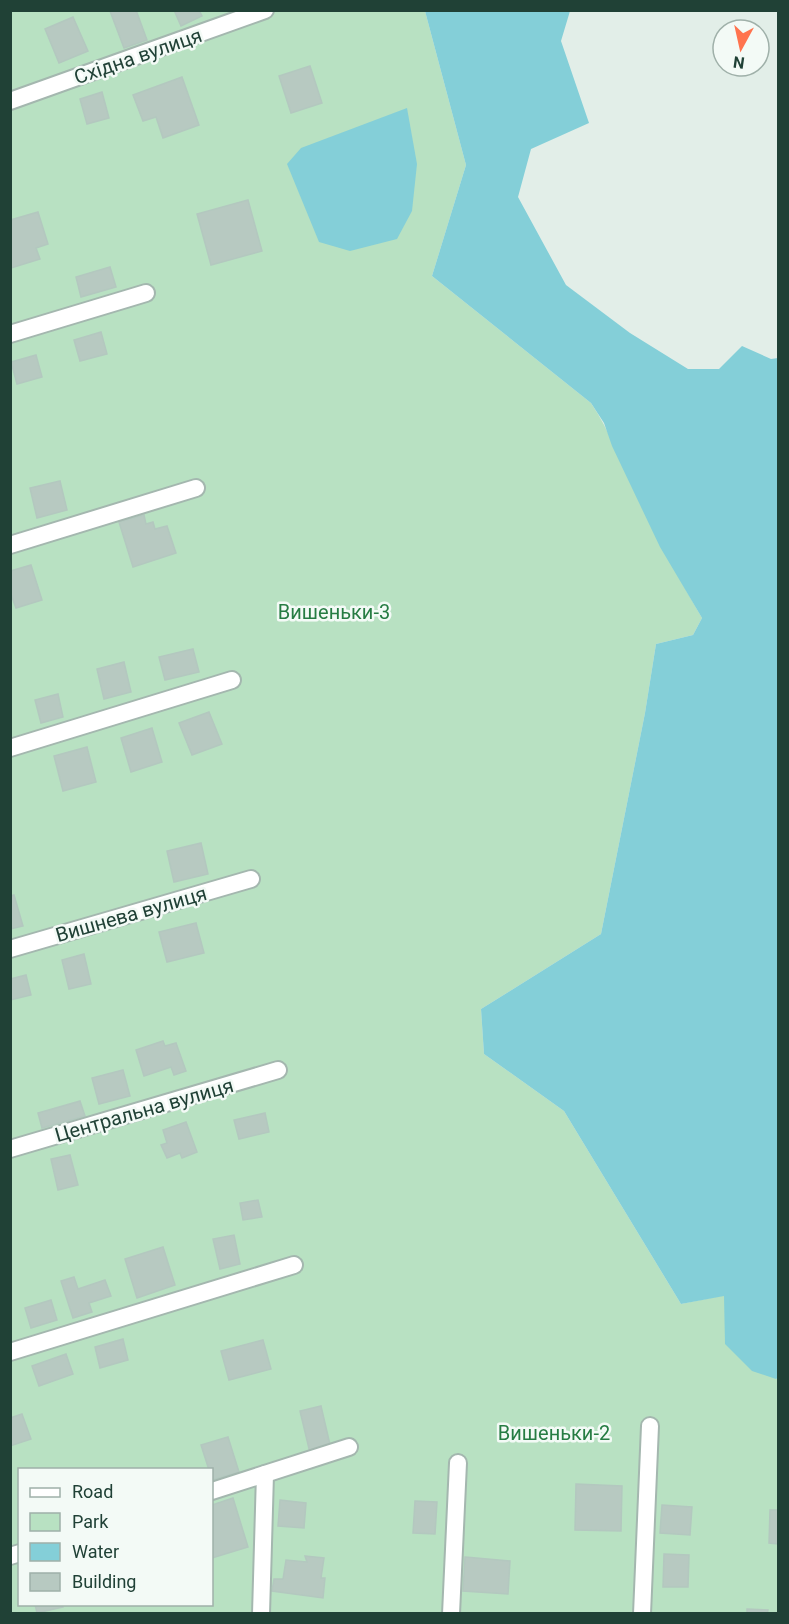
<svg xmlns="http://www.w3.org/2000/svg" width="789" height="1624" font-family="Roboto,sans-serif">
  <rect width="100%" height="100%" fill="#e2eee8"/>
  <path fill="#b8e1c2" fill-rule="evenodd" d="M11,11H425L466,165L432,276L591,403C610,431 621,464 636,495C656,537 678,577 702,618L693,635L656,644L645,713L601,934L481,1009L484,1054L564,1111L681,1304L725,1295L726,1315L776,1379L778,1378V1613L11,1614ZM20,1470H212V1604H20Z"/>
  <g fill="#84cfd8">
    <polygon points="425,11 570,11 561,41 589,123 531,149 518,197 566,285 630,333 688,369 719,369 742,346 771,359 778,358 778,1378 776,1379 752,1371 725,1344 724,1296 681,1304 564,1111 484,1054 481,1009 601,934 645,713 656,644 693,635 702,618 660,547 612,446 604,423 591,403 432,276 466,165"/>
    <polygon points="407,108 417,164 412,211 397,239 350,251 319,242 287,164 301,148"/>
  </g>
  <g fill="#b7c9c1" stroke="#b3c8bf" stroke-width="1.5">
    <polygon points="136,10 147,40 124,48 110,11"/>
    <polygon points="174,10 199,10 202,16 181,26"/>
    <polygon points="73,17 88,51 59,63 45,29"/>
    <polygon points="310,66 322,103 291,113 279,76"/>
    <polygon points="182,77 199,125 163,138 156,117 143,121 133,95"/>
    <polygon points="102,92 109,118 87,124 80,99"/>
    <polygon points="248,200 262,251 211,265 197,214"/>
    <polygon points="38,212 48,244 36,248 40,259 11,268 10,220"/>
    <polygon points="110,267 116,287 81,297 76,277"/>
    <polygon points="101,332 107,354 80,361 74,340"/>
    <polygon points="36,355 42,377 17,384 11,362"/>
    <polygon points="60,481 67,510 37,518 30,488"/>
    <polygon points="144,515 146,524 153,522 155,529 167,526 176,553 133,567 119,522"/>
    <polygon points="31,565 42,600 16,608 10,592 10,571"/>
    <polygon points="193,649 199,672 165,680 159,657"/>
    <polygon points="124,662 131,692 104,699 97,669"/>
    <polygon points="58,694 63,717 41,723 35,700"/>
    <polygon points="209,712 222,744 192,755 179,723"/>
    <polygon points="152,728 162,762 131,772 121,738"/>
    <polygon points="87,747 96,782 63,791 54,756"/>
    <polygon points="201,843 208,874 174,882 167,851"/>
    <polygon points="14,895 23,926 10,929 10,896"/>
    <polygon points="196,923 204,953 167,962 159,932"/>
    <polygon points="84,954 91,984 69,989 62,960"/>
    <polygon points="26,975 31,995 10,1000 10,979"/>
    <polygon points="163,1041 165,1046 176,1043 186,1071 174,1075 171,1067 144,1076 136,1050"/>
    <polygon points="123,1070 130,1096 99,1104 92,1078"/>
    <polygon points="80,1101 85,1116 42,1128 38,1113"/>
    <polygon points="265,1113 269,1132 239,1139 234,1120"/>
    <polygon points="186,1122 197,1152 182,1158 180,1153 167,1158 161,1145 167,1143 163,1130"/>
    <polygon points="70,1155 78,1185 58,1190 51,1159"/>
    <polygon points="258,1200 262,1217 243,1220 240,1203"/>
    <polygon points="234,1235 240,1264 220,1269 213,1239"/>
    <polygon points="163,1247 175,1285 137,1298 125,1259"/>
    <polygon points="74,1277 78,1289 105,1280 111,1296 89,1303 92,1312 73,1318 61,1281"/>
    <polygon points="51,1300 57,1320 31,1328 25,1308"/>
    <polygon points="123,1339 128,1360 100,1368 95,1347"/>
    <polygon points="263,1340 271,1369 229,1380 221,1351"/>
    <polygon points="66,1354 73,1374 39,1386 32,1366"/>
    <polygon points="321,1406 331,1449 310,1453 300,1411"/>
    <polygon points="22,1414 31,1439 10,1446 10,1418"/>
    <polygon points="228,1437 239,1472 212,1480 212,1470 209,1470 201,1445"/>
    <polygon points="576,1484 622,1486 621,1531 575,1530"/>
    <polygon points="233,1498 248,1547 212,1558 212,1505"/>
    <polygon points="280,1500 306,1503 304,1528 278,1526"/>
    <polygon points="415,1501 437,1502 435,1534 413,1533"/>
    <polygon points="662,1505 692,1507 690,1535 660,1533"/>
    <polygon points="770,1510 778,1510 778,1544 769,1543"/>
    <polygon points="664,1554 689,1555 688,1587 663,1587"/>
    <polygon points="305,1556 324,1558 321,1578 325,1578 323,1598 272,1591 274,1579 283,1579 286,1560 307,1562"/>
    <polygon points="465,1557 510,1561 508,1594 463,1591"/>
    <polygon points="35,1604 62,1604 63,1607 37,1613"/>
    <polygon points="747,1609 768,1610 767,1614 747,1614"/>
  </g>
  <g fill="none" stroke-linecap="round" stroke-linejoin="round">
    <defs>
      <g id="minor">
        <polyline points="10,101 265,10"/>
        <polyline points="10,334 146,293"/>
        <polyline points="10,545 196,488"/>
        <polyline points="10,748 232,680"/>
        <polyline points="10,949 251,879"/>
        <polyline points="10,1149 278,1070"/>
        <polyline points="10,1352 294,1265"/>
        <polyline points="212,1491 349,1447"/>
        <polyline points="10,1556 20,1553"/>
        <polyline points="261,1614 265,1474"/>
        <polyline points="451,1614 458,1463"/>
        <polyline points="642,1614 650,1426"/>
      </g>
    </defs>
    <use href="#minor" stroke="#a4b7af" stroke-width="20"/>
    <use href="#minor" stroke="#fff" stroke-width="16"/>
  </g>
  <g text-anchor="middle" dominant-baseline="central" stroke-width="5" stroke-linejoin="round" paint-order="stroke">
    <g font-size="20" fill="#204136" stroke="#f3faf6">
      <text transform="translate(138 56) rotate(-19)">Східна вулиця</text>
      <text transform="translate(131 914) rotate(-16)">Вишнева вулиця</text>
      <text transform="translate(144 1110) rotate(-16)">Центральна вулиця</text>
    </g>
    <g font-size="20" fill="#267c43" stroke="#f3faf6">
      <text x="334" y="612">Вишеньки-3</text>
      <text x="554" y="1433">Вишеньки-2</text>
    </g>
  </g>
  <rect width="789" height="1624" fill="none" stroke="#204136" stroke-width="24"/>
  <rect x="18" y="1468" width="195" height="138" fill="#f3faf6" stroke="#9fb0a9" stroke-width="1.5"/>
  <rect x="30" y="1488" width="30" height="9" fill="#ffffff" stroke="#9fb0a9" stroke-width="1.5"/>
  <text x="72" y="1498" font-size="18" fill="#204136">Road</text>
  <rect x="30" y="1513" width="30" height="18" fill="#b8e1c2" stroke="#9fb0a9" stroke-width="1.5"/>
  <text x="72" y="1528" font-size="18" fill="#204136">Park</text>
  <rect x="30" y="1543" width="30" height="18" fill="#84cfd8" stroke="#9fb0a9" stroke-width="1.5"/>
  <text x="72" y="1558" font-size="18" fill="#204136">Water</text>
  <rect x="30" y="1573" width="30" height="18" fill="#b7c9c1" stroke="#9fb0a9" stroke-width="1.5"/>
  <text x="72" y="1588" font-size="18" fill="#204136">Building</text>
  <g transform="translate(741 48) rotate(188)"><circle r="28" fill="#f3faf6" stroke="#9fb0a9" stroke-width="1.5"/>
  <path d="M0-4.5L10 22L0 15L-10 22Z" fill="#ff734e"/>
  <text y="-9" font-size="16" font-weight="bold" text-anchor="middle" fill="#204136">N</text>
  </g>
</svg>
